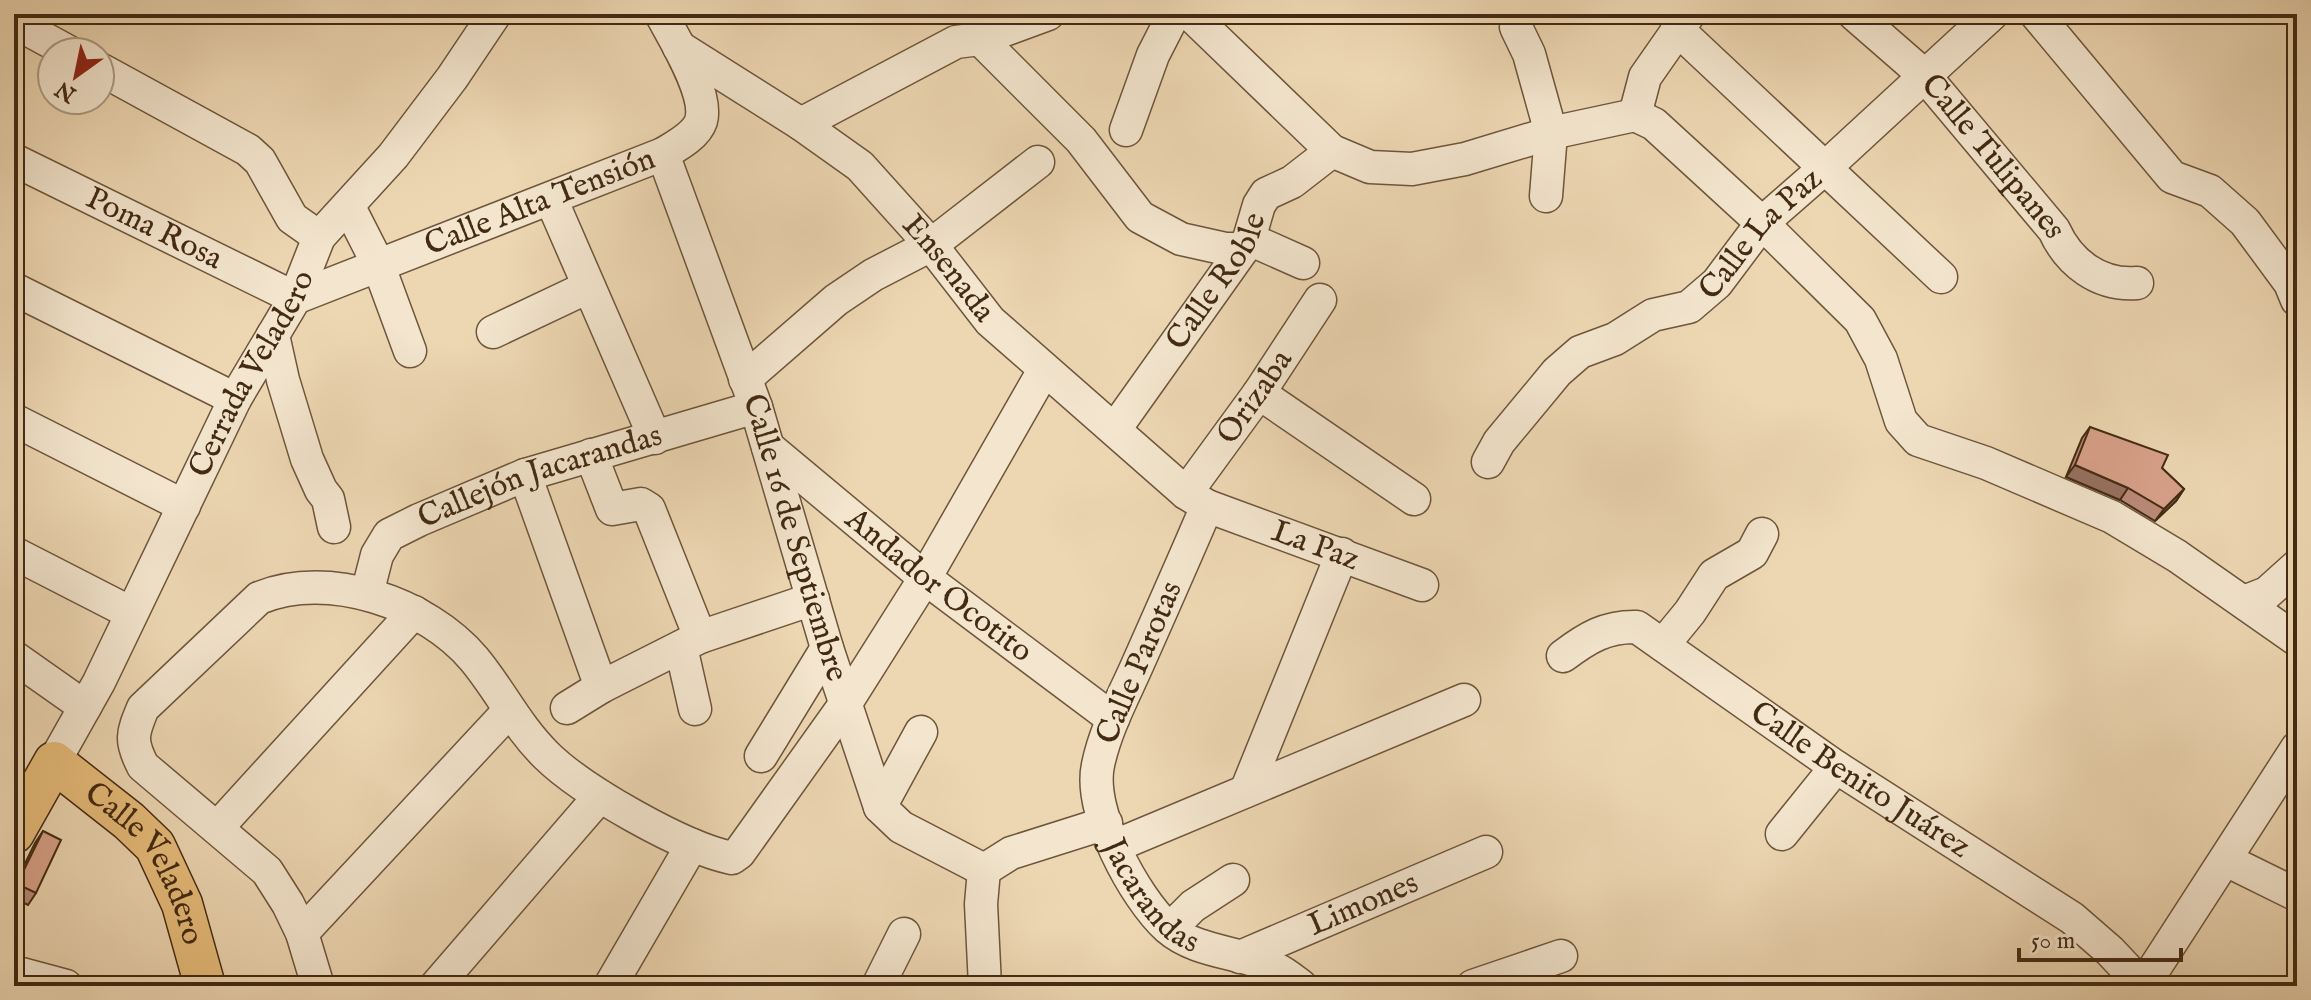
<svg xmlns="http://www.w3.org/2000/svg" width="2311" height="1000" font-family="'IM FELL English',serif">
  <rect width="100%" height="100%" fill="#edd7b3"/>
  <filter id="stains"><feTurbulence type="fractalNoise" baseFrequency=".0025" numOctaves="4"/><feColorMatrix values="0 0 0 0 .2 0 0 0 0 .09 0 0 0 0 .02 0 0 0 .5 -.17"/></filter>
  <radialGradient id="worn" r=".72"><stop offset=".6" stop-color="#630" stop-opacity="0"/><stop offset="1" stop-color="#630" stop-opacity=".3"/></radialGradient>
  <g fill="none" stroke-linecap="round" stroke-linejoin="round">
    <defs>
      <g id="minor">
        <polyline points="1190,14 1332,151 1370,167 1412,169 1465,159 1551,133 1635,115 1654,124 1762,223 1860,320 1881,359 1901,421 1918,440 1986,463 2112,517 2177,556 2297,640"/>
        <path id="s1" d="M1854,14L1924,75L2054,230C2069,263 2099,286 2137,283"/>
        <polyline points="2036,14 2172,177 2210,191 2245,222 2290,283 2297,300"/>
        <polyline points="14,22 69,52"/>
        <polyline points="1516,27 1529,54 1551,133 1546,196"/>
        <polyline points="1677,29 1941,277"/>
        <polyline points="980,39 1081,140 1140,217 1181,239 1226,249 1243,249"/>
        <path id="s2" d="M679,47L801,124L860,166L931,245L990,321L1186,493L1207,506L1422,585"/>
        <polyline points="100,69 248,150 260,161 292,218 319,237"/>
        <polyline points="1635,115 1645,77 1689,14"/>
        <polyline points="801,124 956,42 980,39 1048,14"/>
        <polyline points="1126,130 1153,55 1174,14"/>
        <path id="s3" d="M663,154L756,407L827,648L880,807L901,827L984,870"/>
        <path id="s4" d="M14,160L295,298L663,154C676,146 696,136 701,121C709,94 674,38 661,14"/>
        <polyline points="551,199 655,438"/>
        <polyline points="349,207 378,264 410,351"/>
        <polyline points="1249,239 1303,263"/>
        <polyline points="14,289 235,399"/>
        <polyline points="493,332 588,287"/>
        <polyline points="273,335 283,380 307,459 321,490 328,499 334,527"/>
        <polyline points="745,379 836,300 873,275 931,245 1038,162"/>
        <polyline points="1259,393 1414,499"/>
        <polyline points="14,420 184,506"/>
        <path id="s5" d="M1115,429L1243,249L1249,239L1259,205L1266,194L1292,182L1332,151"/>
        <path id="s6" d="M768,447L925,578L1113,719"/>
        <polyline points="591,455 612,509 641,504 649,509 700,637"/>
        <path id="s7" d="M1488,462L1499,442L1557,372L1580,352L1615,339L1653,315L1689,307L1717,283L1762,223L1826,167L1992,14"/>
        <polyline points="525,475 601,687"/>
        <path id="s8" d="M1186,493L1259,393L1320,300"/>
        <path id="s9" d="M1207,506C1184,560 1160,614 1136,668C1122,699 1105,731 1098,765C1088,811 1134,897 1168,928C1198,954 1242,951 1276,969C1285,973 1293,980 1301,986"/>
        <polyline points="14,553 131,613"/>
        <path id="s10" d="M367,594L377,555L389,535L419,520L525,475L756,407"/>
        <polyline points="2244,602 2267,593 2297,566"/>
        <polyline points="1663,645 1690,612 1714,575 1752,553 1762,534"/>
        <polyline points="681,647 695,709"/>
        <path id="s11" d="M1563,656C1587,638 1606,626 1637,627L1836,767L2072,918L2110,951L2143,986L2297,748"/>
        <polyline points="14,657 85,707"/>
        <polyline points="567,708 601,687 700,637 813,599"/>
        <polyline points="761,756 827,648"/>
        <path id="s12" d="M54,762L99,682L235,399L295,298L319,237L393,156L452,78L495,14"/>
        <polyline points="1246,791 1342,554"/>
        <polyline points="880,807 921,732"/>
        <polyline points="217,828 414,612"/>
        <polyline points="1782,834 1836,767"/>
        <polyline points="1115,846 1464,700"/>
        <polyline points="2226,860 2297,895"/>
        <polyline points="984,870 1011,853 1106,823"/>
        <polyline points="984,870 981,904 985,986"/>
        <polyline points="1170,929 1193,906 1233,880"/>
        <polyline points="302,933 509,711"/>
        <path id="s13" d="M1240,957L1486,852"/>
        <polyline points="14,972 66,986"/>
        <path d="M318,986L302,933L288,904L267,871L143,766C130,741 132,734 143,708L259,598C328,569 427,603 474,659C500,690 517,727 547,756C583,791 683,848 732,858L739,853L846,703L925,578L1044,370"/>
        <polyline points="436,986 600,796"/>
        <polyline points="610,986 692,845"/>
        <polyline points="878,986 904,934"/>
        <polyline points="1473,986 1561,956"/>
      </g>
      <g id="major">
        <path id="s14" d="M14,833L54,762L129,821L155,846L182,904L205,986"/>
      </g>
    </defs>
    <use href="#minor" stroke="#6e553b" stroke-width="35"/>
    <use href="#major" stroke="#432a13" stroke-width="43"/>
    <use href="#minor" stroke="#f3e5ce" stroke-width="32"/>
    <use href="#major" stroke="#e6bc7a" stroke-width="40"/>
  </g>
  <g fill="#ba8a77" stroke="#432a13" stroke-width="2">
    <polygon points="2090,427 2162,468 2184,489 2176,501 2155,521 2120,500 2066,477 2082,438"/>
    <polygon points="43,831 36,893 28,905 14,898 14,886 35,843"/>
  </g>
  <g fill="#977161" stroke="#432a13" stroke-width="2">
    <polygon points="2075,465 2128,488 2120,500 2066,477"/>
    <polygon points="2184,489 2176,501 2155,521 2164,509"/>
  </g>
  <g fill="#d8a18a" stroke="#432a13" stroke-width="2">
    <polygon points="2090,427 2168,455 2162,468 2184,489 2164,509 2128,488 2075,465"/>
    <polygon points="43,831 61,840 36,893 17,884"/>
  </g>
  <g text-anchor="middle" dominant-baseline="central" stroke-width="8" stroke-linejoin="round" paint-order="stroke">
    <g font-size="32" fill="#432a13" stroke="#f3e5ce">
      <text stroke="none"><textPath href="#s1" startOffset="200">Calle Tulipanes</textPath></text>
      <text stroke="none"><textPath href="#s4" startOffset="576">Calle Alta Tensión</textPath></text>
      <text stroke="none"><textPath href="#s4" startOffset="156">Poma Rosa</textPath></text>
      <text stroke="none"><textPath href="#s7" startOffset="366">Calle La Paz</textPath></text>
      <text stroke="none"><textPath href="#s2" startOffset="352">Ensenada</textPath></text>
      <text stroke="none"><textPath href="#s5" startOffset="180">Calle Roble</textPath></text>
      <text stroke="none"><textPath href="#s12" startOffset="436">Cerrada Veladero</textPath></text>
      <text stroke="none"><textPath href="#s8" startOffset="118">Orizaba</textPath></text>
      <text stroke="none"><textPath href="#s10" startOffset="226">Callejón Jacarandas</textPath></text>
      <text stroke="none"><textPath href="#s3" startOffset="406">Calle 16 de Septiembre</textPath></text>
      <text stroke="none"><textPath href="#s2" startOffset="820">La Paz</textPath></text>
      <text stroke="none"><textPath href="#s6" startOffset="220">Andador Ocotito</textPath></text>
      <text transform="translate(1140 663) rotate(-67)">Calle Parotas</text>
      <text stroke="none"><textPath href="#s11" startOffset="352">Calle Benito Juárez</textPath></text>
      <text stroke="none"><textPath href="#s14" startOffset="222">Calle Veladero</textPath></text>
      <text stroke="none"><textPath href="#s9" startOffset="428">Jacarandas</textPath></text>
      <text stroke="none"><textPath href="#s13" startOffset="134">Limones</textPath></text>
    </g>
  </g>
  <rect width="2311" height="1000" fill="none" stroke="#edd7b3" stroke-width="48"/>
  <rect x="16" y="16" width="2279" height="968" fill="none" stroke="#432a13" stroke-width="4"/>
  <rect x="24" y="24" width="2263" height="952" fill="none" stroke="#432a13" stroke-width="2"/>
  <g transform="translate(76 76) rotate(213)"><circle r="38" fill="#f3e5ce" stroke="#ad9a83" stroke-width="2"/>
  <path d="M0-6L14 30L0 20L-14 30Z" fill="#8f2418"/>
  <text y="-12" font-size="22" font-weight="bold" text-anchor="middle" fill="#432a13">N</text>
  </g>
  <path d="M2019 948v12h162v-12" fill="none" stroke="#432a13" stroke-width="4"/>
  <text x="2031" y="948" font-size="24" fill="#432a13" stroke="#f3e5ce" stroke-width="6" paint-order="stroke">50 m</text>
  <rect width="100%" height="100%" filter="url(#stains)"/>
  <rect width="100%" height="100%" fill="url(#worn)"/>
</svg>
